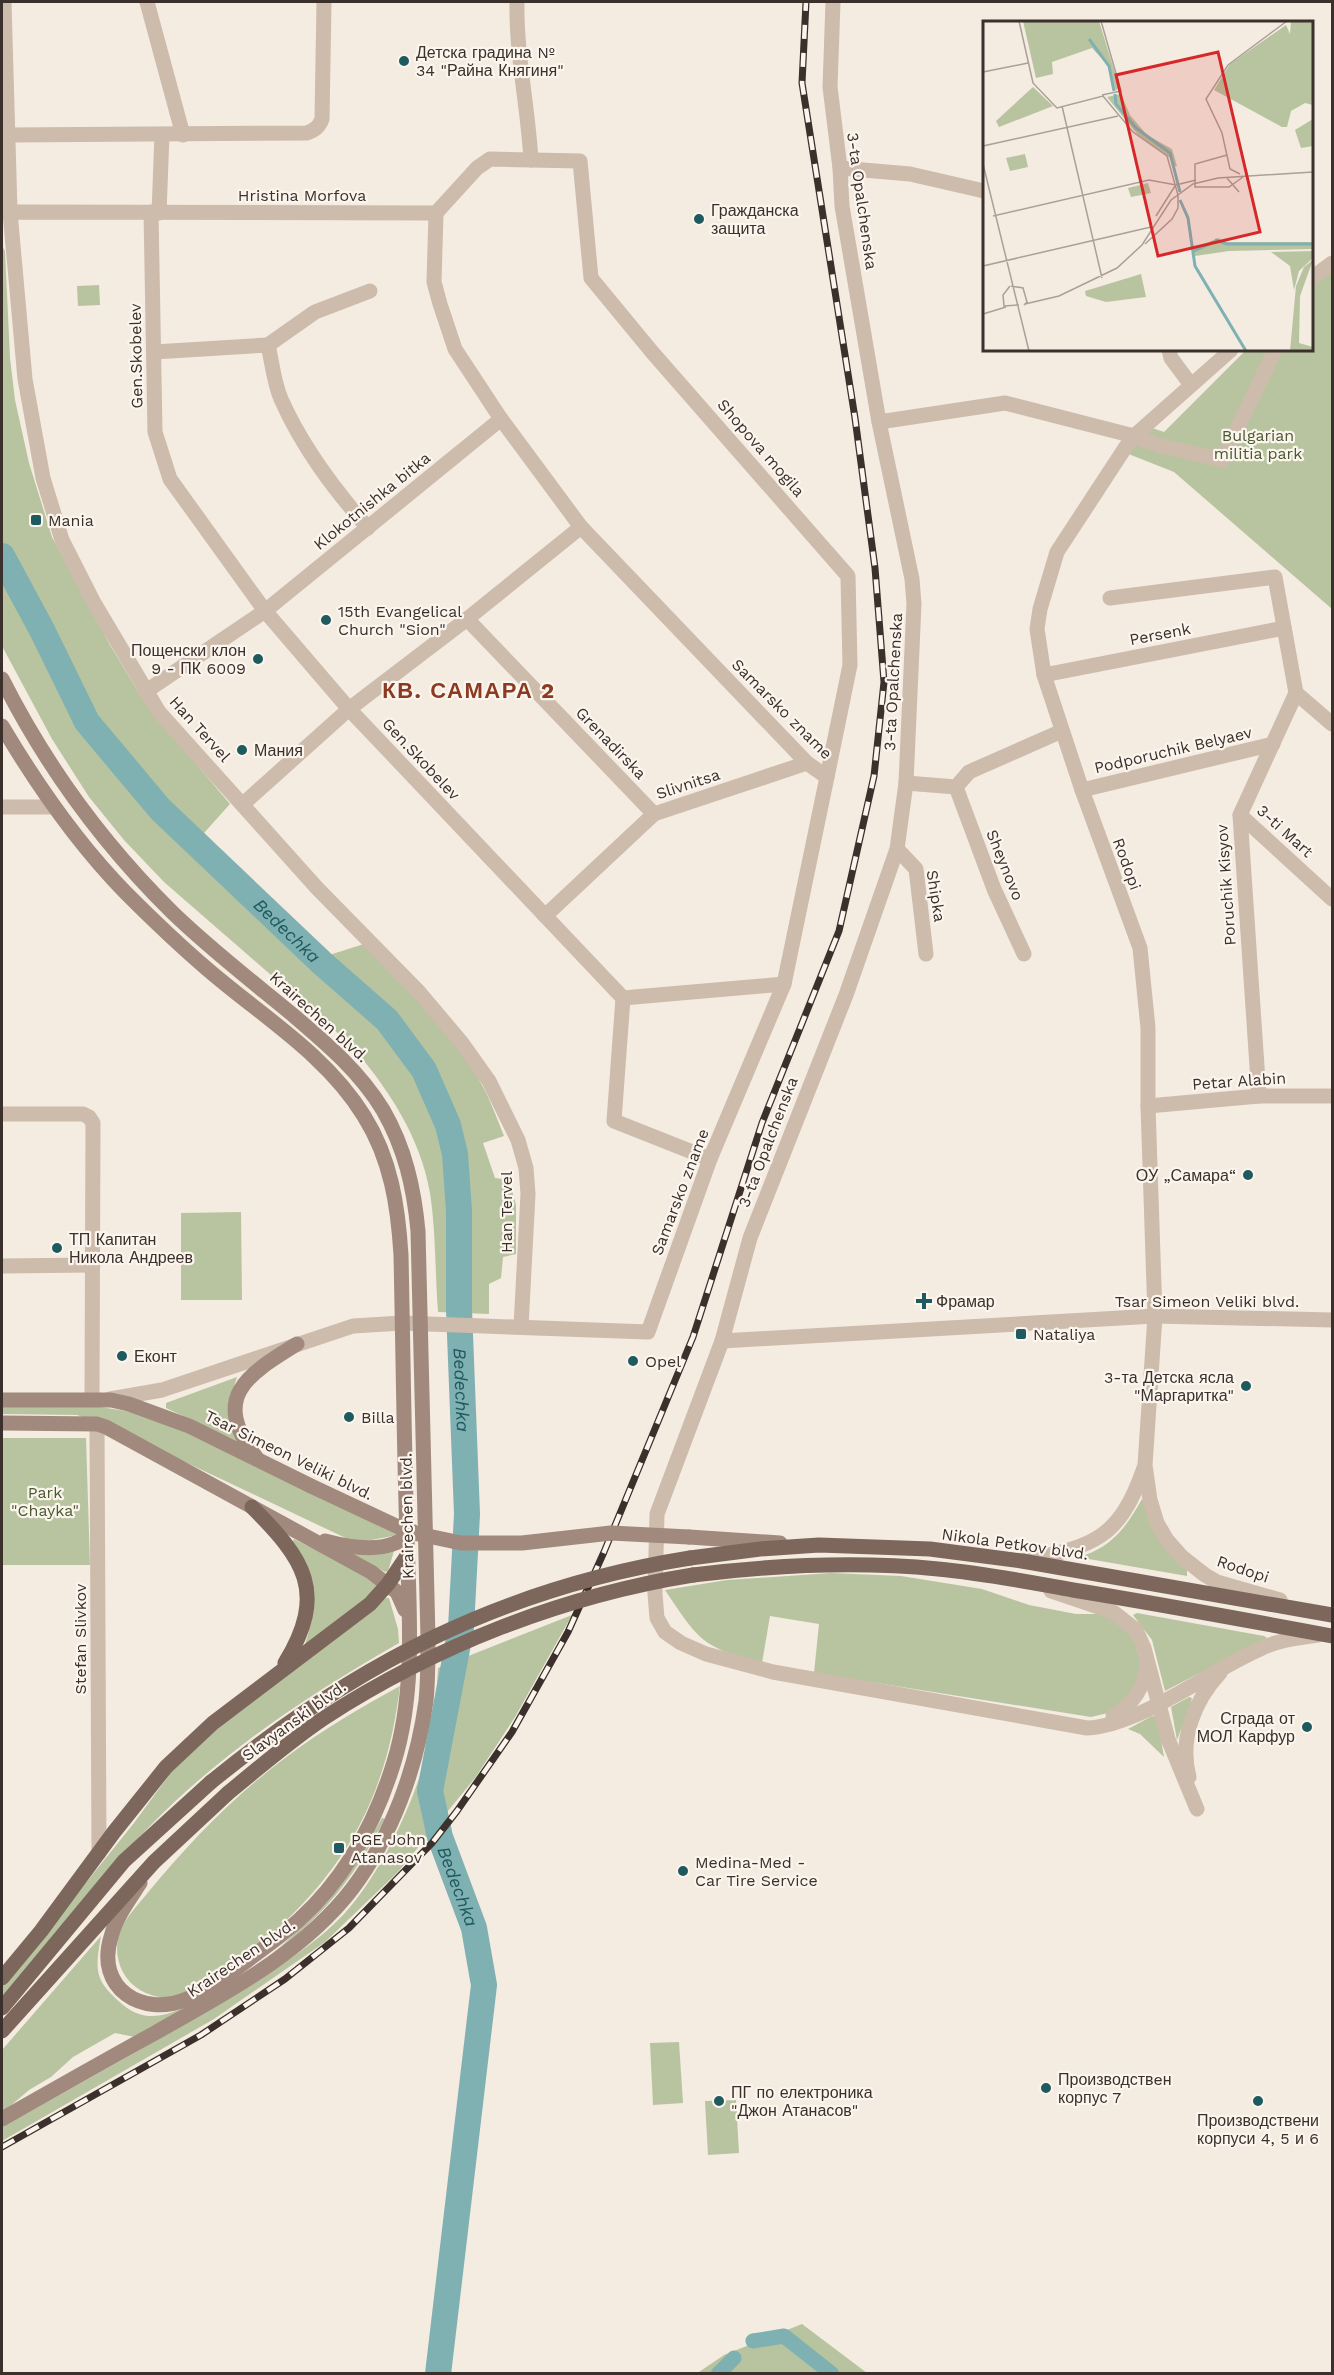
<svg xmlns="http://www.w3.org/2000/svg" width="1334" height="2375" font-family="'Work Sans',sans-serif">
  <rect width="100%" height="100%" fill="#f4ebe1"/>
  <g fill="#b8c4a0">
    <path d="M2,246L5,251L10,358L15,400L29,463L52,537L110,645L147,706L230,804L204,833L326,956L364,944C405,984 455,1034 482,1085C491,1101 497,1119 504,1136L483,1143L495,1178L509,1180L516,1205V1254L503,1257L501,1278L489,1284V1314L438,1312C435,1273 436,1232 430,1193C420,1135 386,1085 348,1042L164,882L124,840L89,797L52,739L2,646Z"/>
    <polygon points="1332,271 1332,609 1174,472 1126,453 1152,428 1164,432 1246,350 1312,350 1312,285"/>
    <polygon points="99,285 100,305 78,306 77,286"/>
    <polygon points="241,1212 242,1300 181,1300 181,1213"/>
    <polygon points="237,1377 232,1392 237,1441 166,1408 166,1403"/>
    <polygon points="2,1407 100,1407 140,1413 176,1428 398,1535 366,1541 352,1541 109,1426 77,1415 2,1414"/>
    <polygon points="2,1438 86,1438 90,1565 2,1565"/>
    <path d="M1142,1499L1178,1562L1187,1570V1576L1083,1558L1085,1555C1114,1545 1128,1524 1142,1499Z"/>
    <path d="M294,1539L380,1582L381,1587L305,1645C318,1602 319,1578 292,1542Z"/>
    <polygon points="394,1551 388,1571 385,1572 353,1555 353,1553"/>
    <path d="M831,1573L901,1576L982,1589L1029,1605L1076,1614H1101L1110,1616L1133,1637L1142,1667L1137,1685L1112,1712L1091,1717L814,1673L819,1624L770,1616L762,1663C702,1647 699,1641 665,1590L727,1580Z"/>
    <path d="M386,1598H389L398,1629L399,1643C310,1694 223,1751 150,1826C98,1880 50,1940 2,1998V1987L134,1823L172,1771L223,1724Z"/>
    <polygon points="1137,1613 1264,1636 1267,1638 1165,1691 1152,1640 1133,1615"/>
    <path d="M572,1615L515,1717L475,1778L398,1872L325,1942L214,2019L2,2141V2127C82,2082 164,2038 242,1989C278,1967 315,1945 344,1914C386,1868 426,1779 434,1718C436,1701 437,1684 438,1668Z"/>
    <path d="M400,1686C394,1734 383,1780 360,1824C327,1888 269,1944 206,1980C196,1986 186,1993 174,1997C164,2000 149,1995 140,1990C121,1979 113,1955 119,1935C124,1918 139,1904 150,1890C190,1842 234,1796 285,1758C322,1730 360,1708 400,1686Z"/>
    <polygon points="1189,1697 1192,1698 1191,1702 1177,1740 1171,1707"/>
    <polygon points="1152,1716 1157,1717 1164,1757 1140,1734 1128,1729"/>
    <path d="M382,1818L385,1819C356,1873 333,1904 287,1944C276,1953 266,1963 255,1970C216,1995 175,2015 135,2037L115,2033L73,2057L51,2077L29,2090L2,2113V2050L101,1936C95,1971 94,1980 122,2004C150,2029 181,2010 209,1994C224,1985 241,1976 256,1966C305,1932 354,1870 382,1818Z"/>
    <polygon points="679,2042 683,2103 653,2105 650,2043"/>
    <polygon points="736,2100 739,2153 708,2155 705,2101"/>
    <polygon points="802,2324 867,2373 688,2373 699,2372 724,2355"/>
  </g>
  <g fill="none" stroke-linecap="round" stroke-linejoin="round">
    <g stroke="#7fb0b2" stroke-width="15">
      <polyline points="753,2341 784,2336 832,2374"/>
      <polyline points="718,2374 734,2358"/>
    </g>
    <path stroke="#7fb0b2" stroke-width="26" id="s1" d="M2,556L42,630L87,722L160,809L322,963L387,1020L424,1070L448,1125L455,1154L459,1211V1309L467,1514L461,1628L430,1791L440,1837L474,1928L484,1985L438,2374"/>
    <g stroke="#cdbbac" stroke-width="15">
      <polyline points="147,2 183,135"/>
      <path d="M517,2C516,55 528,107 531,160"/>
      <path d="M9,135L307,133C315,130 319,127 322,119L324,2"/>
      <polyline points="840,168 910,174 984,191"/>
      <polyline points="151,212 155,432 170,479 265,611 349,709 623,998 614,1121 710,1159"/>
      <polyline points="159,213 162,135"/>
      <polyline points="268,345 315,312 370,291"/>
      <polyline points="1169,350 1171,358 1191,385"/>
      <path d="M154,352L268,345C272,362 274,383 281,399C302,447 334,489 368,528"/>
      <polyline points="879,422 1005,403 1134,436 1161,446 1222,460 1275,350"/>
      <polyline points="1110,598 1275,577 1296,693 1240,815 1259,1096"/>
      <polyline points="467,619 654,814"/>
      <polyline points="1044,675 1284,628"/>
      <polyline points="145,692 265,611 501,419"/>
      <polyline points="1296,693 1332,724"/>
      <polyline points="906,783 956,787 969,772 1062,731"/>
      <polyline points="956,787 994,889 1024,954"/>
      <polyline points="1082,790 1273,744"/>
      <polyline points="243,804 349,709 467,619 581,527"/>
      <polyline points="2,807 54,807"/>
      <polyline points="1240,815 1332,899"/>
      <polyline points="897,849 916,869 926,954"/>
      <polyline points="545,916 654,814 807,763"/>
      <polyline points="623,998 784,984"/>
      <polyline points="1148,1106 1259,1096 1332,1096"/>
      <polyline points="2,1114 83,1114 89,1117 93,1123 92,1400"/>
      <polyline points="2,1266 93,1265"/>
      <polyline points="1155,1316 1332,1320"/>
      <polyline points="521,1327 528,1194 526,1168 518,1140 489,1081 462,1043 419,992 317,888 159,712 93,601 62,540 43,478 25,379 10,212 436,213 477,168 490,159 580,161 591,278 652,352 848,576 850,665 827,777"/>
      <polyline points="722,1341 750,1238 846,995 897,849 906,783 914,604 912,579 879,422 842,206 840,168 830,87 833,2"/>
      <polyline points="110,1399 162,1390 353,1326 402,1323 648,1332 710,1159 784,984 827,777 807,763 581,527 501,419 455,349 440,304 434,282 436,213"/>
      <polyline points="97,1424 99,1853"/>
    </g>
    <g stroke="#cdbbac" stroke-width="15">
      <polyline points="2,212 10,212 4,2"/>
      <polyline points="1312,278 1332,263"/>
      <polyline points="1231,350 1134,436 1125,448 1057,552 1040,609 1037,629 1044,675 1082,790 1140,948 1148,1028 1148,1106 1155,1316 1145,1465 1150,1500 1157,1523 1167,1540 1182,1557 1205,1575 1217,1582 1280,1600"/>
      <path d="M1155,1316L722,1341L657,1514L655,1594L657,1618L665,1632L681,1643L706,1654L773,1672L1087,1728C1139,1726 1211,1670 1260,1649C1278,1640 1298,1638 1318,1635"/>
      <path d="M1023,1561C1093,1546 1119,1540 1144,1468"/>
      <polyline points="1051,1591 1113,1612 1136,1630 1144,1648 1168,1739 1197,1809"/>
      <path d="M1113,1716C1133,1705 1145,1686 1147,1663"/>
      <path d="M1189,1777C1179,1739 1194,1701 1220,1673"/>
    </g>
    <g stroke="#a18a7d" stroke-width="15">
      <path d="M2,679C46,766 103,844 172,912C210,949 253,982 293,1015C327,1044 360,1072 383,1110C405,1148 414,1188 418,1231L428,1638C428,1659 428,1681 426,1701C417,1767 392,1836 352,1889C302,1954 225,1993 155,2033C104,2061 53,2090 2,2119"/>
      <path d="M2,726C37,785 77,843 126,893C152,919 178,944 206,968C260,1015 326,1054 364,1116C391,1159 398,1206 401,1255C403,1349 404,1444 407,1538C409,1611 416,1691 394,1762C376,1821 346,1877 300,1919C284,1934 265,1947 248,1960C229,1974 209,1990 187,1999C142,2018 95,1988 111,1937C116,1917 129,1900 140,1883"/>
      <polyline points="2,1400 111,1400 129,1404 189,1426 311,1486"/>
      <polyline points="2,1423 97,1424 106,1427 371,1572 397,1592 405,1610"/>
      <path d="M256,1457C210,1397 247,1375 297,1344"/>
      <polyline points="689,1537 780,1543"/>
      <path d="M325,1541C351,1548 392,1555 412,1531"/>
    </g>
    <g stroke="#7d675c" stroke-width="15">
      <path d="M252,1507C304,1559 328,1592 285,1663"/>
      <polyline points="690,1558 760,1549 819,1545 930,1549 1022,1561 1332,1615"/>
      <path d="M693,1575C774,1565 856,1561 938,1569C983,1573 1028,1582 1073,1590C1159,1604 1246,1620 1332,1636"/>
      <polyline points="2,1978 41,1931 114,1832 166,1767 213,1723 370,1604 388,1584 407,1556"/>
      <polyline points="2,2008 124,1861 211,1782"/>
      <polyline points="2,2031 154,1862 227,1794"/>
    </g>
    <defs>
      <polyline id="rail" points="2,2147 201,2035 285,1979 349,1928 432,1843 457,1811 512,1732 568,1632 604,1552 693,1337 762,1123 839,931 874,776 884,682 875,568 855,418 802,83 806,2"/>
    </defs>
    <use href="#rail" stroke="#3b302b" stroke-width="7"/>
    <use href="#rail" stroke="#fbf5ee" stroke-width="4.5" stroke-dasharray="14" stroke-linecap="butt"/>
    <polyline stroke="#a18a7d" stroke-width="15" points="311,1486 409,1532 461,1543 522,1543 611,1533 689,1537"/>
    <g stroke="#7d675c" stroke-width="15">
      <path d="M211,1782C357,1663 503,1588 690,1558"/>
      <path d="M227,1794C258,1768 290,1741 324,1718C435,1646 562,1596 693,1575"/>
    </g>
  </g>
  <g fill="#1f5a5e" stroke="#fbf5ee" stroke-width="2">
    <circle cx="404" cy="61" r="6"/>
    <circle cx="699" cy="219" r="6"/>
    <rect x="30" y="514" width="12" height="12" rx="3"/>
    <circle cx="326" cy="620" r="6"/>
    <circle cx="258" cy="659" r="6"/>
    <circle cx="242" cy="750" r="6"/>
    <circle cx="1248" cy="1175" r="6"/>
    <circle cx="57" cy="1248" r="6"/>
    <path d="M921 1292h6v6h6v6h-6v6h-6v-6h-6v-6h6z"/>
    <rect x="1015" y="1328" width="12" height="12" rx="3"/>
    <circle cx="122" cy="1356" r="6"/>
    <circle cx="633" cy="1361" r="6"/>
    <circle cx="1246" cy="1386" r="6"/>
    <circle cx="349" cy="1417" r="6"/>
    <circle cx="1307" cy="1727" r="6"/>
    <rect x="333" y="1842" width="12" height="12" rx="3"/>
    <circle cx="683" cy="1871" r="6"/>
    <circle cx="1046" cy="2088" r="6"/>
    <circle cx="719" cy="2101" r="6"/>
    <circle cx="1258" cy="2101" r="6"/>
  </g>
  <g text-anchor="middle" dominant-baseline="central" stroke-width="4.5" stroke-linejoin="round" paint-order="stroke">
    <g font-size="16" fill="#3b302b" stroke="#fbf5ee" text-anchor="start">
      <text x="416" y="52">Детска градина №<tspan x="416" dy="18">34 "Райна Княгиня"</tspan></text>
      <text x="711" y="210">Гражданска<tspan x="711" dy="18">защита</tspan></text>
      <text x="48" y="520">Mania</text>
      <text x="338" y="611">15th Evangelical<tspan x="338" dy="18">Church "Sion"</tspan></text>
      <text x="246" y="650" text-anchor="end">Пощенски клон<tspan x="246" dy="18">9 - ПК 6009</tspan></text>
      <text x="254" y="750">Мания</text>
      <text x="1236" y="1175" text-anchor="end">ОУ „Самара“</text>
      <text x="69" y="1239">ТП Капитан<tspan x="69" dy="18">Никола Андреев</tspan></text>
      <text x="936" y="1301">Фрамар</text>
      <text x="1033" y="1334">Nataliya</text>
      <text x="134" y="1356">Еконт</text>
      <text x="645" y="1361">Opel</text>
      <text x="1234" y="1377" text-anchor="end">3-та Детска ясла<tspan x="1234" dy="18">"Маргаритка"</tspan></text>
      <text x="361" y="1417">Billa</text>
      <text x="1295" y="1718" text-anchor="end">Сграда от<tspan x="1295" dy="18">МОЛ Карфур</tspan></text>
      <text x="351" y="1839">PGE John<tspan x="351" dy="18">Atanasov</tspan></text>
      <text x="695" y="1862">Medina-Med -<tspan x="695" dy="18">Car Tire Service</tspan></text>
      <text x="1058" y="2079">Производствeн<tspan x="1058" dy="18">корпус 7</tspan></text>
      <text x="731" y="2092">ПГ по електроника<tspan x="731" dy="18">"Джон Атанасов"</tspan></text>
      <text x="1258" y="2120" text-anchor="middle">Производствени<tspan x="1258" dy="18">корпуси 4, 5 и 6</tspan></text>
    </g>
    <g font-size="16" fill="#3b302b" stroke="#fbf5ee">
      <text x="302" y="195">Hristina Morfova</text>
      <text transform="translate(862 201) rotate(82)">3-ta Opalchenska</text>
      <text transform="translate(136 356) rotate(-91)">Gen.Skobelev</text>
      <text transform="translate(761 448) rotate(49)">Shopova mogila</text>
      <text transform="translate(372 501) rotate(-39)">Klokotnishka bitka</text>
      <text transform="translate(1160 634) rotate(-11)">Persenk</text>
      <text transform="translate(893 682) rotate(-87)">3-ta Opalchenska</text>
      <text transform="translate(782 709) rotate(45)">Samarsko zname</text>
      <text transform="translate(200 729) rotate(48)">Han Tervel</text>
      <text transform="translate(611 743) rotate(46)">Grenadirska</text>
      <text transform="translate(1173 750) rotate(-13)">Podporuchik Belyaev</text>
      <text transform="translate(421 759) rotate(47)">Gen.Skobelev</text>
      <text transform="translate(688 784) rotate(-18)">Slivnitsa</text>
      <text transform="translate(1285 831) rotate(42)">3-ti Mart</text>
      <text transform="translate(1127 864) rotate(70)">Rodopi</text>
      <text transform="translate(1005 865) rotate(68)">Sheynovo</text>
      <text transform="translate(1226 885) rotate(-94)">Poruchik Kisyov</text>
      <text transform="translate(936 896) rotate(81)">Shipka</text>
      <text transform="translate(319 1017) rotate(42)">Krairechen blvd.</text>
      <text transform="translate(1239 1081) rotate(-4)">Petar Alabin</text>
      <text transform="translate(768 1142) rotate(-69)">3-ta Opalchenska</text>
      <text transform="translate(680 1192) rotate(-69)">Samarsko zname</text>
      <text transform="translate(506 1212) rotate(-90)">Han Tervel</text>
      <text x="1207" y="1301">Tsar Simeon Veliki blvd.</text>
      <text transform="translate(289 1455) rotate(26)">Tsar Simeon Veliki blvd.</text>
      <text transform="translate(407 1516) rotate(-91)">Krairechen blvd.</text>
      <text transform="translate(1015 1544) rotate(8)">Nikola Petkov blvd.</text>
      <text transform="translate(1243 1569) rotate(19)">Rodopi</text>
      <text transform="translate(80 1639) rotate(-90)">Stefan Slivkov</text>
      <text transform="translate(294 1721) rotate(-36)">Slavyanski blvd.</text>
      <text transform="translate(241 1958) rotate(-34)">Krairechen blvd.</text>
    </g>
    <g font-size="16" fill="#4a5a2e" stroke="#fbf5ee">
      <text x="1258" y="435">Bulgarian<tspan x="1258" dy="18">militia park</tspan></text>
      <text x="45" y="1492">Park<tspan x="45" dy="18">"Chayka"</tspan></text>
    </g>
    <g font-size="18" font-style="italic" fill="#1f5a5e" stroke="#fbf5ee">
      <text stroke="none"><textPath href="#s1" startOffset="476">Bedechka</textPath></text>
      <text stroke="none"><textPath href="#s1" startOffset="998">Bedechka</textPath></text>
      <text stroke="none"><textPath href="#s1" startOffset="1502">Bedechka</textPath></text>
    </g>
    <g font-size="22" font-weight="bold" letter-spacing="1.5" fill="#8c3b22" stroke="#fbf5ee">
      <text x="469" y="690">КВ. САМАРА 2</text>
    </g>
  </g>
  <g transform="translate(983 21)">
    <rect width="330" height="330" fill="#f4ebe1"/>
    <path d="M40,0H116L136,65L133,70L124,43L109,27L69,41L70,53L53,57ZM308,0H330V84L322,82L308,90L304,106H299L231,69L247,43L303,4L307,13ZM50,66L70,85L16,106L13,100ZM138,73L147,94L164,114L189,128L194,145L190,146L187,137L154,113L124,76ZM330,98V125L318,127L312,109ZM42,133L45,146L27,150L23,137ZM165,162L168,172L148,176L145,167ZM235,217L244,221H330V228L246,230L212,235L210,228ZM330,230V237L316,250L311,269L307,245L288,231ZM330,239L317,275L316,322L330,326V330H307L313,265L321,246ZM158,253L163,276L123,281L103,275L102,270Z" fill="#b8c4a0"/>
    <path fill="none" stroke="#7fb0b2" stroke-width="3" d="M106,18L126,45L131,70M132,73L133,83L153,107L187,132L197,171M197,179L205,197L212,245L263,330M232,219L244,223H330M211,230L231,221"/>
    <path fill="none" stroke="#aaa098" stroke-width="1.5" d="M36,0L50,62L71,84M118,0L138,70L119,74M0,51L45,42M71,84L74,87L120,75L150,111L184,135L195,174V187L189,198L162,223M79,85L119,257M0,125L135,95M244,134L212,143V166H246L260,156M0,143L46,330M257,153L247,148L239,112L223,78L245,44L304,0M244,157L256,171M10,195L166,159L193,164L213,159M173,195L192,165M0,245L168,206M27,265L20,274L21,285L36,284M28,265L40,267L44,281L41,284M42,283L76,275L134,247L159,224L188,179L210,163L235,157L330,151M0,293L23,286"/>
    <path fill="#d62828" fill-opacity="0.15" stroke="#d62828" stroke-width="3" d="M235,31L277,211L175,235L133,54Z"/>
    <rect width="330" height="330" fill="none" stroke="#3b302b" stroke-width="3"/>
  </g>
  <rect width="1334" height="2375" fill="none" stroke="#3b302b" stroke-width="6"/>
</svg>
